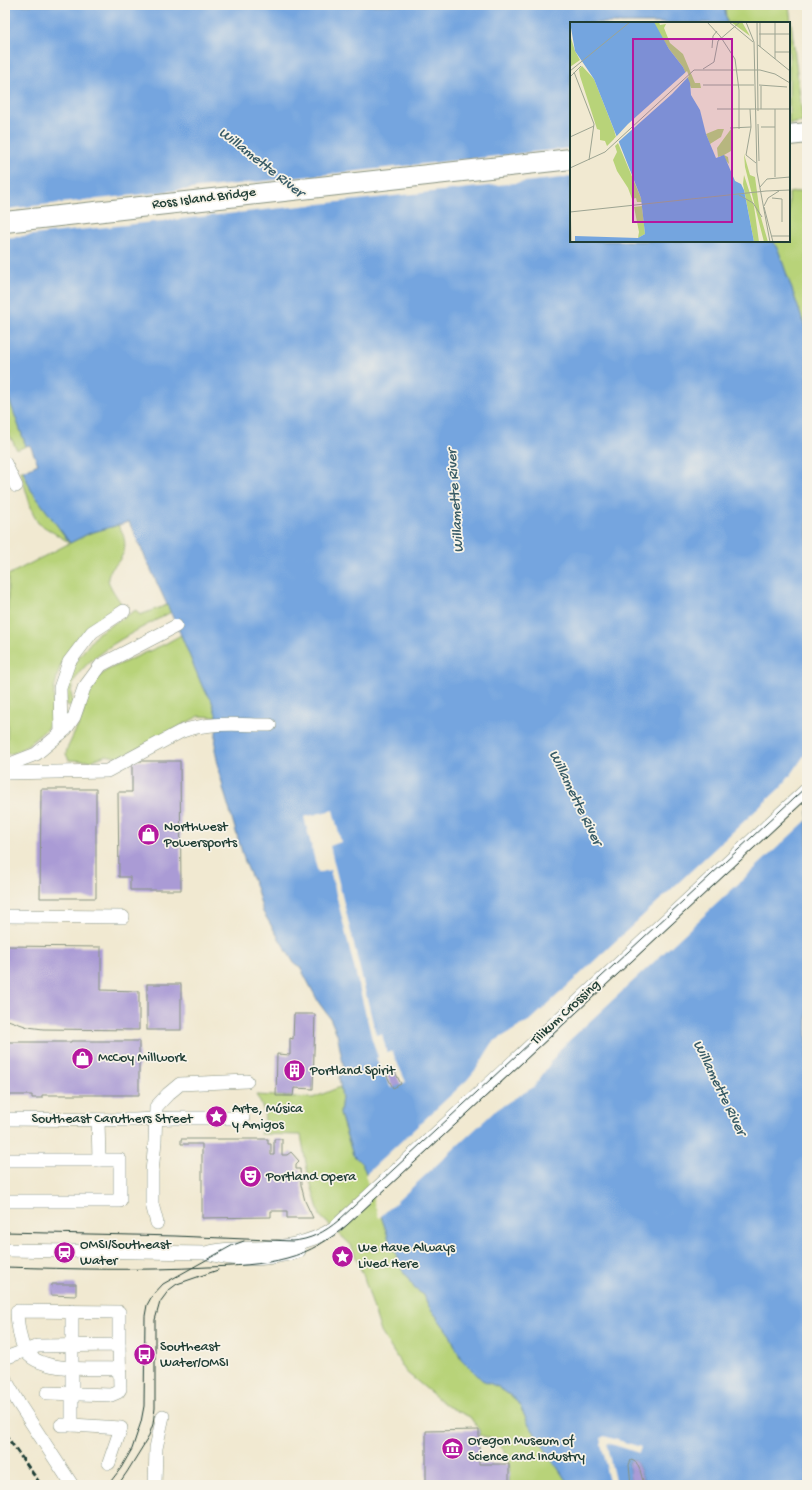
<svg xmlns="http://www.w3.org/2000/svg" width="812" height="1490" font-family="'Gochi Hand',sans-serif">
  <rect width="100%" height="100%" fill="#f7f3e8"/>
  <filter id="ink" filterUnits="userSpaceOnUse"><feTurbulence type="fractalNoise" baseFrequency=".025" numOctaves="2"/><feDisplacementMap in="SourceGraphic" scale="8" xChannelSelector="R" yChannelSelector="G"/><feConvolveMatrix kernelMatrix="1 2 1 2 8 2 1 2 1" color-interpolation-filters="sRGB"/></filter>
  <filter id="wash" filterUnits="userSpaceOnUse"><feTurbulence type="fractalNoise" baseFrequency=".012" numOctaves="4" result="noise"/><feDisplacementMap in="SourceGraphic" scale="16" xChannelSelector="R" yChannelSelector="G"/><feGaussianBlur stdDeviation="0.9" result="paint"/><feColorMatrix in="noise" values="0 0 0 0 0 0 0 0 0 0 0 0 0 0 0 0 0 1.4 0 .05"/><feComposite in="paint" operator="in"/></filter>
  <g filter="url(#wash)">
    <rect width="100%" height="100%" fill="#f1e9d1"/>
    <g fill="#b8d379" stroke="#6c8856">
      <polygon points="724,5 789,5 803,122 789,124 789,23 727,23"/>
      <polygon points="807,190 807,333 779,252 773,241 789,241 789,193"/>
      <polygon points="5,388 26,446 17,450 5,426"/>
      <path d="M20,471H23L31,490L70,543L90,533L118,525C125,535 128,548 120,559C116,566 107,571 108,580C110,588 118,598 122,605C99,621 77,636 63,661C58,670 56,681 54,690C53,701 56,714 51,723C46,731 38,736 31,742C23,748 17,754 7,754L8,575L70,543L38,523L33,514Z"/>
      <path d="M167,605L171,612C143,628 76,657 71,691C71,695 73,700 73,704L70,706L67,705L65,687L74,663L98,633L136,610L140,615Z"/>
      <polygon points="181,635 203,688 211,699 217,717 199,716 120,758 106,755 91,761 69,760 66,754 67,749 83,715 84,705 89,693 97,678 107,670 165,644"/>
      <path d="M340,1087L342,1097L340,1114L344,1128L353,1155L362,1164L367,1175L392,1248L396,1253L399,1265L415,1289L424,1295L428,1305L450,1335L461,1359L482,1380L498,1387L514,1398L520,1406L528,1423L569,1485H509C509,1478 510,1469 509,1462C507,1448 492,1437 479,1435V1430L470,1417L447,1406L406,1372L381,1332L364,1277L351,1245L320,1216L308,1174L301,1135L260,1134C269,1120 264,1108 256,1095L313,1098Z"/>
    </g>
    <path fill="#74a5df" stroke="#4a718a" d="M5,5H724L727,23H571V241H773L779,252L807,333V1485H644C642,1477 640,1464 633,1460L629,1462L631,1485H569L528,1423L520,1406L514,1398L498,1387L482,1380L461,1359L450,1335L428,1305L424,1295L415,1289L399,1265L396,1253L392,1248L367,1175L362,1164L353,1155L340,1114L342,1097L339,1078L344,1068L337,1034L330,1018L319,1003L300,967L294,963L263,912L257,890L245,862L223,788L215,750L217,717L211,699L203,688L181,635L129,522L90,533L70,543L31,490L23,471L38,464L30,445L26,446L5,388Z"/>
    <g fill="#f1e9d1">
      <polygon points="571,148 571,177 5,238 5,209"/>
      <polygon points="807,751 807,820 560,1049 534,1087 510,1101 495,1111 379,1218 365,1175 467,1080 477,1068 493,1042 532,1019 781,787 793,772"/>
      <polygon points="333,810 341,842 330,846 376,1035 382,1034 387,1053 392,1051 406,1082 391,1088 376,1058 378,1057 372,1039 330,870 318,873 304,817"/>
      <polygon points="604,1436 641,1447 639,1453 608,1443 607,1446 616,1485 610,1485 606,1470 607,1466 601,1444 602,1443 601,1438"/>
    </g>
    <g id="blocks">
      <g fill="#aa9bd5">
        <polygon points="132,761 180,761 181,890 130,890 130,877 119,877 118,792 132,792"/>
        <polygon points="41,789 96,789 96,898 40,898"/>
        <polygon points="5,946 101,947 101,990 139,991 139,1030 43,1029 28,1027 5,1019"/>
        <rect x="147" y="984" width="34" height="46"/>
        <polygon points="294,1014 315,1014 313,1089 294,1088 293,1096 276,1096 277,1054 290,1055 290,1038 293,1039"/>
        <polygon points="71,1041 139,1041 139,1095 42,1095 42,1098 32,1098 32,1095 5,1095 5,1042 71,1042"/>
        <polygon points="394,1070 401,1084 393,1088 386,1074"/>
        <polygon points="181,1139 268,1139 268,1144 271,1144 271,1155 274,1155 274,1139 282,1139 282,1155 287,1155 291,1152 299,1161 296,1164 296,1169 300,1169 301,1185 305,1201 313,1218 287,1218 287,1211 271,1211 271,1217 202,1218 202,1144 181,1144"/>
        <polygon points="52,1284 76,1284 76,1296 51,1295"/>
        <polygon points="479,1430 479,1464 509,1464 509,1485 426,1485 426,1431"/>
        <polygon points="631,1460 636,1462 640,1470 644,1485 631,1485 629,1465"/>
      </g>
    </g>
  </g>
  <g filter="url(#ink)">
    <use href="#blocks" fill-opacity="0" stroke="#889382" stroke-width="1"/>
    <g fill="none" stroke-linecap="round" stroke-linejoin="round">
      <defs>
        <g id="minor">
          <polyline points="5,463 16,486"/>
          <polyline points="61,733 60,688 69,662 92,632 124,611"/>
          <polyline points="5,766 36,754 66,729 74,717 84,688 101,665 176,626"/>
          <path d="M5,773L107,771L180,732C209,721 240,725 270,725"/>
          <polyline points="5,916 123,917"/>
          <polyline points="5,1119 134,1120 174,1118 243,1118"/>
          <polyline points="98,1120 99,1160"/>
          <polyline points="5,1160 120,1160 120,1201 5,1201"/>
          <polyline points="157,1223 152,1204 152,1172 155,1141 156,1107 168,1094 180,1084 247,1081"/>
          <path d="M5,1250L205,1253C214,1251 223,1249 233,1249C268,1247 304,1249 335,1227L807,789"/>
          <path d="M210,1254C240,1262 270,1260 299,1251"/>
          <path d="M119,1345V1312L17,1311C17,1320 20,1342 25,1350C37,1373 97,1368 120,1369"/>
          <polyline points="5,1358 38,1346 119,1345 120,1389 118,1392 111,1395 47,1393"/>
          <polyline points="5,1379 19,1404 72,1485"/>
          <polyline points="61,1425 72,1425 72,1311"/>
          <polyline points="72,1425 121,1428 109,1463"/>
          <polyline points="155,1485 156,1448 163,1416"/>
        </g>
        <g id="highway">
          <polyline points="789,135 807,133"/>
          <polyline points="5,222 571,159"/>
        </g>
      </defs>
      <use href="#minor" stroke="#889382" stroke-width="14"/>
      <use href="#highway" stroke="#889382" stroke-width="22"/>
      <use href="#minor" stroke="#fff" stroke-width="13"/>
      <use href="#highway" stroke="#fff" stroke-width="20"/>
      <g stroke="#1f3d34" stroke-width="1">
        <path d="M5,1232L175,1236L292,1241C310,1240 325,1232 339,1220L807,786"/>
        <path d="M5,1267C73,1269 141,1271 208,1267C234,1266 262,1265 287,1258C310,1252 329,1240 347,1225L807,799"/>
        <polyline points="108,1485 121,1468 132,1449 141,1422 144,1406 145,1316 147,1305 152,1296 163,1284 233,1245 244,1241"/>
        <polyline points="118,1485 127,1472 148,1438 153,1424 155,1408 155,1320 160,1302 169,1290 177,1284 218,1270"/>
      </g>
      <polyline stroke="#1f3d34" stroke-width="3" stroke-dasharray="6 3" stroke-linecap="butt" points="5,1434 41,1485"/>
    </g>
  </g>
  <defs>
    <symbol id="shop-disc" viewBox="-11 -11 22 22"><circle r="9.5" fill="#b5179e" stroke="#f7f3e8"/><path d="M-5-2.5h2.3a2.7 3.5 0 0 1 5.4 0H5L5.5 6h-11ZM-1.5-2.5h3a1.5 2.3 0 0 0-3 0Z" fill="#fff"/></symbol>
    <symbol id="building-disc" viewBox="-11 -11 22 22"><circle r="9.5" fill="#b5179e" stroke="#f7f3e8"/><path d="M-4-6H4V6H1V3H-1V6H-4ZM-2.5-4.3h1.7v1.8h-1.7ZM.8-4.3h1.7v1.8H.8ZM-2.5-1h1.7V.8h-1.7ZM.8-1h1.7V.8H.8Z" fill="#fff"/></symbol>
    <symbol id="sight-disc" viewBox="-11 -11 22 22"><circle r="9.5" fill="#b5179e" stroke="#f7f3e8"/><path d="M0-6L1.8-2.2L6-1.7L2.9 1.2L3.7 5.4L0 3.3L-3.7 5.4L-2.9 1.2L-6-1.7L-1.8-2.2Z" fill="#fff"/></symbol>
    <symbol id="theatre-disc" viewBox="-11 -11 22 22"><circle r="9.5" fill="#b5179e" stroke="#f7f3e8"/><path d="M-5-5.5Q0-4 5-5.5V0Q5 5 0 6Q-5 5-5 0ZM-3.3-2.5H-1v1.5H-3.3ZM1-2.5H3.3v1.5H1ZM-2.8 1Q0 5.5 2.8 1Z" fill="#fff"/></symbol>
    <symbol id="station-disc" viewBox="-11 -11 22 22"><circle r="9.5" fill="#b5179e" stroke="#f7f3e8"/><path d="M-3-6H3Q5-6 5-4V2Q5 4 3 4L4.5 6H3L1.5 4h-3L-3 6H-4.5L-3 4Q-5 4-5 2V-4Q-5-6-3-6ZM-3.5-4v3h7v-3ZM-3.5 1v1.5H-2V1ZM2 1v1.5H3.5V1Z" fill="#fff"/></symbol>
    <symbol id="bus-disc" viewBox="-11 -11 22 22"><circle r="9.5" fill="#b5179e" stroke="#f7f3e8"/><path d="M-5-6H5V4H4V6H2V4H-2V6H-4V4H-5ZM-3.5-4V0h7V-4ZM-3.5 1.2v1.5H-2V1.2ZM2 1.2v1.5H3.5V1.2Z" fill="#fff"/></symbol>
    <symbol id="museum-disc" viewBox="-11 -11 22 22"><circle r="9.5" fill="#b5179e" stroke="#f7f3e8"/><path d="M0-6L6-3V-2H-6V-3ZM-5-1h2V3h-2ZM-1-1h2V3h-2ZM3-1h2V3H3ZM-6 4H6V6H-6Z" fill="#fff"/></symbol>
  </defs>
  <g fill-rule="evenodd">
    <use href="#shop-disc" x="136" y="822" width="25" height="25"/>
    <use href="#shop-disc" x="70" y="1046" width="25" height="25"/>
    <use href="#building-disc" x="282" y="1058" width="25" height="25"/>
    <use href="#sight-disc" x="204" y="1104" width="25" height="25"/>
    <use href="#theatre-disc" x="238" y="1164" width="25" height="25"/>
    <use href="#station-disc" x="52" y="1240" width="25" height="25"/>
    <use href="#sight-disc" x="330" y="1244" width="25" height="25"/>
    <use href="#bus-disc" x="132" y="1342" width="25" height="25"/>
    <use href="#museum-disc" x="440" y="1436" width="25" height="25"/>
  </g>
  <g text-anchor="middle" dominant-baseline="central" stroke-width="3.5" stroke-linejoin="round" paint-order="stroke">
    <g font-size="14" fill="#1f3d34" stroke="#f7f3e8">
      <text transform="translate(204 199) rotate(-7)">Ross Island Bridge</text>
      <text transform="translate(566 1013) rotate(-43)">Tilikum Crossing</text>
      <text x="112" y="1119">Southeast Caruthers Street</text>
    </g>
    <g font-size="14" fill="#1f3d34" stroke="#f7f3e8" text-anchor="start">
      <text x="164" y="827">Northwest<tspan x="164" dy="16">Powersports</tspan></text>
      <text x="98" y="1058">McCoy Millwork</text>
      <text x="310" y="1071">Portland Spirit</text>
      <text x="232" y="1109">Arte, Música<tspan x="232" dy="16">y Amigos</tspan></text>
      <text x="266" y="1177">Portland Opera</text>
      <text x="80" y="1245">OMSI/Southeast<tspan x="80" dy="16">Water</tspan></text>
      <text x="358" y="1248">We Have Always<tspan x="358" dy="16">Lived Here</tspan></text>
      <text x="160" y="1347">Southeast<tspan x="160" dy="16">Water/OMSI</tspan></text>
      <text x="468" y="1441">Oregon Museum of<tspan x="468" dy="16">Science and Industry</tspan></text>
    </g>
    <g font-size="15" font-style="italic" fill="#395c67" stroke="#f7f3e8">
      <text transform="translate(261 163) rotate(38)">Willamette River</text>
      <text transform="translate(456 501) rotate(-94)">Willamette River</text>
      <text transform="translate(575 798) rotate(64)">Willamette River</text>
      <text transform="translate(719 1088) rotate(64)">Willamette River</text>
    </g>
  </g>
  <g transform="translate(570 22)">
    <rect width="220" height="220" fill="#f1e9d1"/>
    <path d="M89,0L90,3L96,2L94,6L100,21L113,32L125,61H130L131,66H121L113,45L99,27L85,4L84,0ZM161,0H172L180,14L165,3ZM0,13L5,29L10,38L0,45ZM12,44L24,57L44,108L46,115L37,124L35,119L30,118V108L27,107L10,54L9,47ZM148,107H154L151,115L140,122L136,112ZM161,107V129L154,133L158,135L159,142L151,134L148,135L147,126ZM172,107L174,132L180,153L185,155L190,192L198,220H194L175,145ZM48,121L71,176L72,180H67L66,176L62,177L58,166L47,149L43,138L47,130L45,124ZM174,153L184,184L189,220H184L173,162ZM72,184L75,212L68,216L69,210L64,185Z" fill="#b8d379"/>
    <path d="M0,0H84L99,27L113,45L120,61L121,73L130,88L136,112L146,136L154,133L165,159L171,162L174,168L184,220L5,219V214L68,216L75,212L71,176L24,57L5,29Z" fill="#74a5df"/>
    <path d="M117,49L119,54L102,72L46,122L44,117L58,102Z" fill="#f1e9d1"/>
    <path fill="none" stroke="#9da492" stroke-width="1" d="M137,0L150,14L165,37L169,68V107M159,0L183,20M176,0L184,20L187,150L200,220M187,0L188,89M190,0V25M189,12H220M188,23L220,49M142,26L143,14L147,9M205,30H220M205,37V0M133,47L144,40L148,19L170,0M0,49L60,0M4,50L24,102L19,138M0,55L11,44M133,63H184M189,63L217,65M191,64V87M147,87H220M188,102L189,139M191,105H205M160,106L181,105L180,87M0,115L24,104M176,133L181,105M176,133L186,141M0,146L35,130L124,48H190L205,52L220,61M205,155V87M190,165L197,157L220,155M0,171L1,220M169,173L183,181L192,195M0,175V215M202,176L212,177V200M194,184L198,176L209,169M194,185L203,220M0,190L196,169L220,168M202,214H220"/>
    <path fill="#b5179e" fill-opacity="0.15" stroke="#b5179e" stroke-width="2" d="M63,17H162V200H63Z"/>
    <rect width="220" height="220" fill="none" stroke="#1f3d34" stroke-width="2"/>
  </g>
  <rect width="812" height="1490" fill="none" stroke="#f7f3e8" stroke-width="20"/>
</svg>
